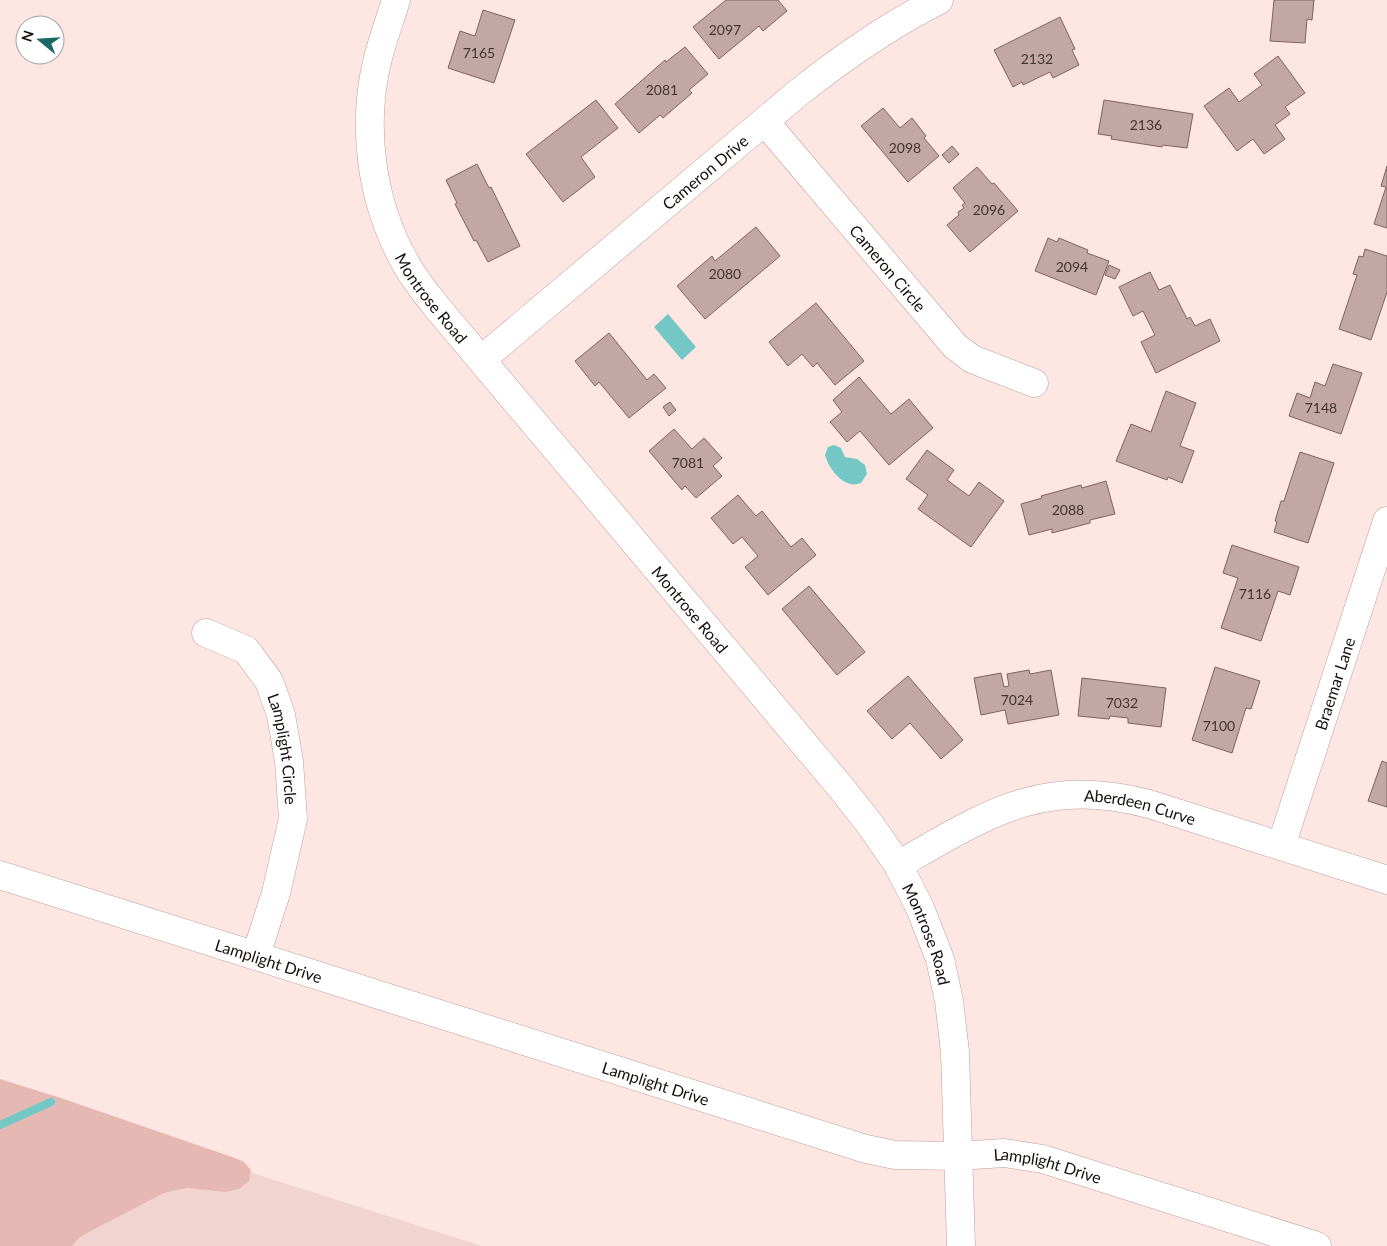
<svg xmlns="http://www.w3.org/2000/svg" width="1387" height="1246" font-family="Lato,sans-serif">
  <rect width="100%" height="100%" fill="#fee6e3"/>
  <polygon fill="#f1d4d0" points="0,1092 57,1111 482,1246 0,1246"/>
  <polygon fill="#e5b8b4" points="0,1079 61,1098 235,1158 244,1162 251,1170 249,1181 239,1189 225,1192 188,1188 171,1191 162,1194 89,1232 79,1238 72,1246 0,1246"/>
  <g fill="#73c8c6">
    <polygon points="668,314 696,347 682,360 654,327"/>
    <path d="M834,445L841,448L845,457L857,459L865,465L867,474L861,483C844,490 829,469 825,455L828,447Z"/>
  </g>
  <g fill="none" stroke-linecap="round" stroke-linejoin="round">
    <polyline stroke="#73c8c6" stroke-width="8" points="0,1125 51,1102"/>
  </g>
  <g fill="#c3a7a4" stroke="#7c6360">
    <polygon points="726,0 778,0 787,11 763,31 759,26 719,59 693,27"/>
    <polygon points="1274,0 1314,0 1312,20 1307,19 1305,43 1270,41"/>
    <polygon points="483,10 515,20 494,83 448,68 460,31 475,36"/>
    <polygon points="1060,17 1075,49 1072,50 1079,65 1053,78 1050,72 1023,85 1022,82 1013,87 994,50"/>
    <polygon points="685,47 708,74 689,90 692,93 663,118 660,115 639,133 615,104 665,60 666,62"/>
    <polygon points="1278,56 1305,93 1285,107 1290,114 1275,125 1285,139 1264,154 1253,139 1237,151 1204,106 1229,88 1239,102 1262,85 1254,74"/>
    <polygon points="596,100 618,128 581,157 595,177 563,202 526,154"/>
    <polygon points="1104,100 1193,114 1187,148 1163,145 1162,147 1111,139 1112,136 1098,134"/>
    <polygon points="883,108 900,128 912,118 926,136 924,138 939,156 908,182 861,126"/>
    <polygon points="952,146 959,154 949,163 942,155"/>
    <polygon points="477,164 489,188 491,187 520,246 488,262 476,240 474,241 455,204 457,203 446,180"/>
    <polygon points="1387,166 1387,228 1374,224 1386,187 1381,186"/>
    <polygon points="977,167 992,184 994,183 1018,211 970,252 947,225 959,215 958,212 964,208 962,205 965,203 953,188"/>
    <polygon points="756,227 780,256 705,319 677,286 712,256 715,261"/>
    <polygon points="1048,238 1057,242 1059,238 1088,250 1087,253 1109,261 1096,295 1035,271"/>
    <polygon points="1365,249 1387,256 1387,292 1371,340 1339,329 1357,275 1353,274 1359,256 1363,257"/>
    <polygon points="1109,265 1120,270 1115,279 1105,275"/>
    <polygon points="1150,272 1159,290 1170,285 1187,319 1190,317 1195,326 1210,319 1220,341 1156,373 1141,342 1155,335 1143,311 1133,316 1119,287"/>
    <polygon points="816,303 864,361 835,385 817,363 813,367 802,354 788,366 769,342"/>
    <polygon points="609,333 647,380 654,374 666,388 629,418 599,382 595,386 575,361"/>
    <polygon points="1333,364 1362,373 1341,434 1289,416 1297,393 1310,398 1315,382 1325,386"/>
    <polygon points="859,377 891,414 909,399 933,428 889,465 860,431 847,442 830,422 842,412 833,400"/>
    <polygon points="1166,391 1196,403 1180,446 1194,451 1182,483 1168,477 1167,480 1116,461 1131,424 1151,432"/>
    <polygon points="670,402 676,410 669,416 663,407"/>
    <polygon points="674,429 692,449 704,438 722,458 713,466 722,476 696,498 685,486 682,490 649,451"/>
    <polygon points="927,450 954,470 947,480 969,496 979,482 1004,501 971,547 918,509 928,495 906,479"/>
    <polygon points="1300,452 1334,463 1308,543 1274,532 1277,522 1275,521 1281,501 1284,501"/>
    <polygon points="1106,481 1115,514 1090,520 1090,523 1052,533 1052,529 1029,535 1021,504 1042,498 1041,496 1081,485 1082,488"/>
    <polygon points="738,495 756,516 762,511 791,547 802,538 816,555 768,595 745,567 758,556 742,537 733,544 711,518"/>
    <polygon points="1232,545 1299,567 1290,595 1278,591 1261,641 1221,628 1238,578 1223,573"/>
    <polygon points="809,586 865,652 837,675 782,609"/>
    <polygon points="1215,667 1260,681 1251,709 1246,708 1232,753 1192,740"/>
    <polygon points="1029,670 1030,674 1051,670 1059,715 1008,724 1005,710 981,715 974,678 1001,673 1004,687 1009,686 1007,674"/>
    <polygon points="908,676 963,740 941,759 910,723 892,739 867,711"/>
    <polygon points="1082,678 1166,688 1161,727 1128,723 1128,718 1110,716 1109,719 1078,716"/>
    <polygon points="1382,761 1387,763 1387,807 1368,801"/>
  </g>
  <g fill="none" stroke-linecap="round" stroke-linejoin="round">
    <defs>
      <g id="minor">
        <path id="s1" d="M396,0C390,20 382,41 377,62C361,130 372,204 406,264C414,279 425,292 435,305L843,790L872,827L898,865L920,908L940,959L949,1001L955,1052L961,1246"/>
        <path id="s2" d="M765,122L955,346L972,359L1034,383"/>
        <path id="s3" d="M482,359L798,93C842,58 888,26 939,0"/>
        <path id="s4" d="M206,633L246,650L269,681L281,715L289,761L293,819L276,893L256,955"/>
        <path id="s5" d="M1281,846L1387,521"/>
        <path id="s6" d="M898,865C987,814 1042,776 1149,804L1387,880"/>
        <path id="s7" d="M0,875L866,1149L895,1155L959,1156L1004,1153L1043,1159L1317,1246"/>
      </g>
    </defs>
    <use href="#minor" stroke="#ba9e9b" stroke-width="29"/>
    <use href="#minor" stroke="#fff" stroke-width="28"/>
  </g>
  <g text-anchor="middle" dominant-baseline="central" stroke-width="4" stroke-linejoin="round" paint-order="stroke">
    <g font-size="14" fill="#423433">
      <text x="725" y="29">2097</text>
      <text x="479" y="52">7165</text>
      <text x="1037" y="58">2132</text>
      <text x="662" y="89">2081</text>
      <text x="1146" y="124">2136</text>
      <text x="905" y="147">2098</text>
      <text x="989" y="209">2096</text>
      <text x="1072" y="266">2094</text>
      <text x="725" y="273">2080</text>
      <text x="1321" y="407">7148</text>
      <text x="688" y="462">7081</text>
      <text x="1068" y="509">2088</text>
      <text x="1255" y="593">7116</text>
      <text x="1017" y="699">7024</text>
      <text x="1122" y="702">7032</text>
      <text x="1219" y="725">7100</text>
    </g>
    <g font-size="16" fill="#170e0d" stroke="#fff">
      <text stroke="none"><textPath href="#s3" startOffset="291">Cameron Drive</textPath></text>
      <text stroke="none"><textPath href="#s2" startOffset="191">Cameron Circle</textPath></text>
      <text stroke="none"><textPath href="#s1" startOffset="316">Montrose Road</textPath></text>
      <text stroke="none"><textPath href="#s1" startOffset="721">Montrose Road</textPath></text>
      <text stroke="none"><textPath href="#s5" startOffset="171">Braemar Lane</textPath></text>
      <text stroke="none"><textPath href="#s4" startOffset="152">Lamplight Circle</textPath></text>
      <text stroke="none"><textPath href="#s6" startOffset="259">Aberdeen Curve</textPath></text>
      <text stroke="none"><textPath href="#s1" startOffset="1126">Montrose Road</textPath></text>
      <text stroke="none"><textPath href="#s7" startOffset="282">Lamplight Drive</textPath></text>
      <text stroke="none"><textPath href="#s7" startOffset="688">Lamplight Drive</textPath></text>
      <text stroke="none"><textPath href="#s7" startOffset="1092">Lamplight Drive</textPath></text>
    </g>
  </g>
  <g transform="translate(40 40) rotate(288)"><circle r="24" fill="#ffffff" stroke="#a29f9e"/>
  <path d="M0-4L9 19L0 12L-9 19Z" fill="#1b6867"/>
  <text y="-8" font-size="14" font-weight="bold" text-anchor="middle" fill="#170e0d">N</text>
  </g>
</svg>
